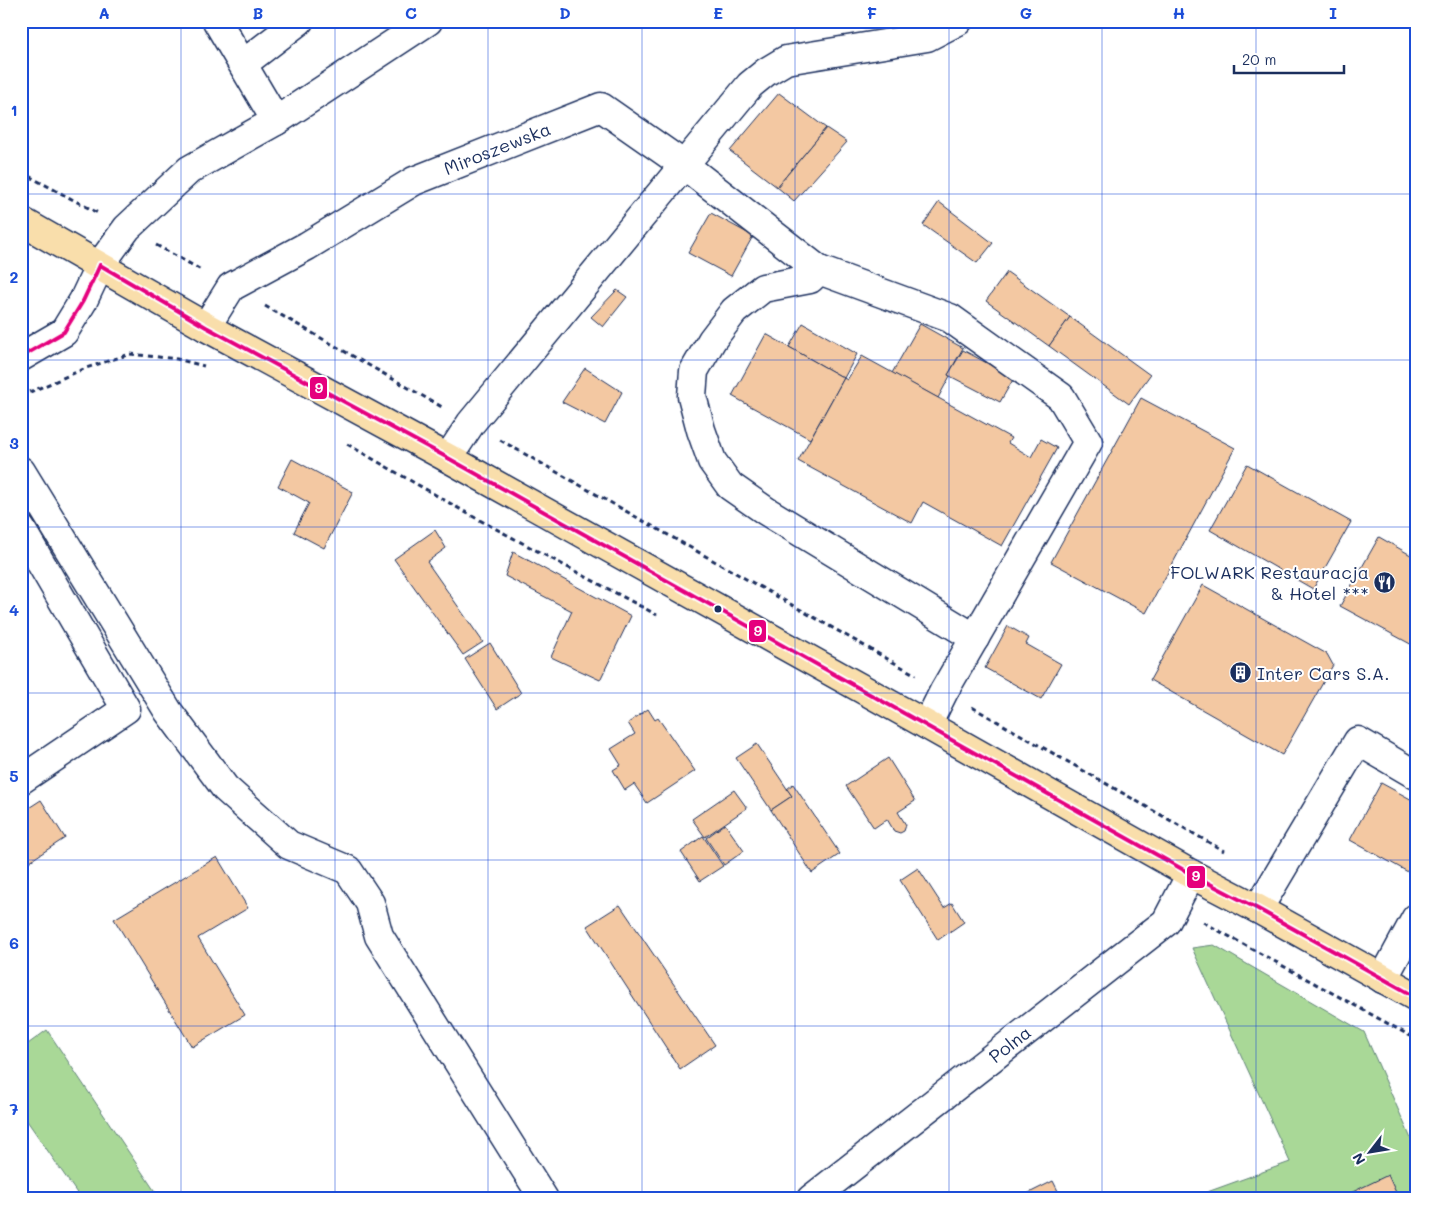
<svg xmlns="http://www.w3.org/2000/svg" width="1437" height="1220" font-family="Mali,sans-serif">
  <rect width="100%" height="100%" fill="#fff"/>
  <filter id="ink" filterUnits="userSpaceOnUse"><feTurbulence type="fractalNoise" baseFrequency=".02" numOctaves="2"/><feDisplacementMap in="SourceGraphic" scale="10" xChannelSelector="R" yChannelSelector="G"/><feConvolveMatrix kernelMatrix="1 2 1 2 8 2 1 2 1" color-interpolation-filters="sRGB"/></filter>
  <g filter="url(#ink)">
    <g fill="#a9d897" stroke="#62847a">
      <polygon points="1214,945 1364,1032 1416,1150 1416,1199 1188,1199 1290,1162 1192,948"/>
      <polygon points="47,1030 160,1199 81,1199 21,1112 21,1049"/>
    </g>
    <g fill="#f3c8a2" stroke="#1b2f5e">
      <polygon points="779,93 826,128 777,187 730,151"/>
      <polygon points="826,128 847,142 794,201 777,187"/>
      <polygon points="939,202 993,243 977,263 923,225"/>
      <polygon points="711,213 753,236 731,276 688,253"/>
      <polygon points="1007,272 1070,317 1049,346 986,301"/>
      <polygon points="617,290 627,297 603,327 591,317"/>
      <polygon points="1070,317 1150,375 1129,404 1049,346"/>
      <polygon points="803,323 857,354 844,378 789,347"/>
      <polygon points="920,324 963,348 948,375 950,376 938,398 892,373"/>
      <polygon points="766,334 844,378 810,439 732,396"/>
      <polygon points="963,350 1014,378 1000,402 948,375"/>
      <polygon points="862,356 1011,438 1008,443 1031,457 1041,439 1057,448 1002,546 923,502 912,523 798,461 844,378 847,380"/>
      <polygon points="585,368 622,392 605,424 562,402"/>
      <polygon points="1141,398 1235,448 1146,613 1051,562"/>
      <polygon points="292,459 353,492 324,548 294,532 309,503 278,486"/>
      <polygon points="1247,464 1351,522 1313,589 1210,530"/>
      <polygon points="435,530 446,548 427,562 483,642 463,655 394,559"/>
      <polygon points="1379,537 1416,558 1416,647 1340,606"/>
      <polygon points="513,552 631,616 600,680 551,657 572,611 505,576"/>
      <polygon points="1203,585 1327,654 1333,665 1282,755 1150,680"/>
      <polygon points="1008,626 1029,638 1026,644 1061,664 1041,699 985,668"/>
      <polygon points="490,643 521,693 497,709 465,659"/>
      <polygon points="648,709 655,720 658,718 695,771 647,803 634,784 625,790 613,770 621,765 611,749 635,734 628,723"/>
      <polygon points="757,744 792,796 771,810 736,758"/>
      <polygon points="888,758 915,801 898,812 906,825 904,831 900,833 894,831 887,819 874,828 846,786"/>
      <polygon points="1381,783 1416,802 1416,858 1408,872 1350,840"/>
      <polygon points="793,784 840,854 812,873 771,810 792,796 787,789"/>
      <polygon points="734,790 747,808 705,837 692,819"/>
      <polygon points="41,800 65,838 21,867 21,813"/>
      <polygon points="725,824 744,851 724,865 706,838"/>
      <polygon points="703,836 723,866 700,881 681,852"/>
      <polygon points="217,857 248,908 198,938 245,1015 192,1047 114,919"/>
      <polygon points="918,868 944,908 952,903 964,922 938,940 900,880"/>
      <polygon points="620,905 715,1045 680,1069 587,926"/>
      <polygon points="1388,1175 1399,1199 1338,1199"/>
      <polygon points="1053,1181 1062,1199 1017,1199"/>
    </g>
    <g fill="none" stroke-linecap="round" stroke-linejoin="round">
      <defs>
        <g id="minor">
          <polyline points="243,64 299,21"/>
          <polyline points="276,121 428,21"/>
          <polyline points="819,270 810,279 763,288 734,311 712,340 694,371 692,396 701,430 712,461 730,486 766,511 975,638"/>
          <path id="s1" d="M206,327L231,287L307,246L414,181L601,107L684,165L819,270L950,318L1061,397L1088,442L944,691L927,725"/>
          <polyline points="21,357 64,332 83,301 100,265 127,228 189,170 276,121 217,21"/>
          <polyline points="448,458 471,423 750,85 766,72 786,60 927,37 958,21"/>
          <polyline points="21,471 168,711 225,788 289,845 348,870 370,903 379,936 544,1199"/>
          <polyline points="21,529 126,709 21,780"/>
          <polyline points="1258,909 1358,741 1416,775"/>
          <polyline points="1383,979 1416,918"/>
          <path id="s2" d="M811,1199L1166,922L1191,874"/>
        </g>
        <polyline id="major" points="21,221 206,327 448,458 927,725 1191,874 1258,909 1416,997"/>
      </defs>
      <use href="#minor" stroke="#1b2f5e" stroke-width="31"/>
      <use href="#major" stroke="#1b2f5e" stroke-width="31"/>
      <g stroke="#1b2f5e" stroke-width="3" stroke-dasharray="5 4" stroke-linecap="butt">
        <polyline points="21,172 98,213"/>
        <polyline points="156,245 203,271"/>
        <polyline points="265,306 442,407"/>
        <polyline points="21,396 86,368 130,354 177,359 204,366"/>
        <polyline points="500,440 916,675"/>
        <polyline points="347,444 472,516 657,615"/>
        <polyline points="972,707 1224,851"/>
        <polyline points="1203,922 1416,1039"/>
      </g>
      <use href="#minor" stroke="#fff" stroke-width="28"/>
      <use href="#major" stroke="#f9deab" stroke-width="28"/>
      <defs>
        <g id="bus-1">
          <polyline points="100,265 206,327 448,458 1191,874 1258,909 1416,997"/>
          <polyline points="21,357 64,332 83,301 100,265"/>
        </g>
      </defs>
      <use href="#bus-1" stroke="#fff" stroke-width="8"/>
      <use href="#bus-1" stroke="#e5007d" stroke-width="4"/>
    </g>
  </g>
  <path fill="none" stroke="#1d4ed8" stroke-width="1" stroke-opacity="0.55" d="M181,21V1199M335,21V1199M488,21V1199M642,21V1199M795,21V1199M949,21V1199M1102,21V1199M1256,21V1199M21,194H1416M21,360H1416M21,527H1416M21,693H1416M21,860H1416M21,1026H1416"/>
  <defs>
    <symbol id="restaurant-disc" viewBox="-11 -11 22 22"><circle r="9.5" fill="#1b2f5e" stroke="#fff"/><path d="M-5-6h1v4h1v-4h1v4h1v-4h1v5L-1.5 .5V6h-2V.5L-5-1ZM5-6V6H3V1.5H1.5Q1.5-4 5-6Z" fill="#fff"/></symbol>
    <symbol id="building-disc" viewBox="-11 -11 22 22"><circle r="9.5" fill="#1b2f5e" stroke="#fff"/><path d="M-4-6H4V6H1V3H-1V6H-4ZM-2.5-4.3h1.7v1.8h-1.7ZM.8-4.3h1.7v1.8H.8ZM-2.5-1h1.7V.8h-1.7ZM.8-1h1.7V.8H.8Z" fill="#fff"/></symbol>
  </defs>
  <g fill-rule="evenodd">
    <use href="#restaurant-disc" x="1372" y="570" width="25" height="25"/>
    <use href="#building-disc" x="1228" y="660" width="25" height="25"/>
  </g>
  <circle fill="#1b2f5e" stroke="#fff" stroke-width="2" cx="718" cy="609" r="4.5"/>
  <g text-anchor="middle" dominant-baseline="central" stroke-width="4" stroke-linejoin="round" paint-order="stroke">
    <g font-size="18" fill="#1b2f5e" stroke="#fff">
      <text stroke="none"><textPath href="#s1" startOffset="348">Miroszewska</textPath></text>
      <text stroke="none"><textPath href="#s2" startOffset="252">Polna</textPath></text>
    </g>
    <g font-size="18" fill="#1b2f5e" stroke="#fff" text-anchor="end">
      <text x="1369" y="572">FOLWARK Restauracja<tspan x="1369" dy="21">&amp; Hotel ***</tspan></text>
      <text x="1257" y="673" text-anchor="start">Inter Cars S.A.</text>
    </g>
  </g>
  <g stroke="#fff" stroke-width="2">
    <rect x="309" y="376" width="19" height="24" rx="5" fill="#e5007d"/>
    <rect x="748" y="619" width="19" height="24" rx="5" fill="#e5007d"/>
    <rect x="1186" y="865" width="20" height="24" rx="5" fill="#e5007d"/>
  </g>
  <g font-size="14" text-anchor="middle" font-weight="bold" fill="#fff">
    <text x="319" y="393">9</text>
    <text x="758" y="636">9</text>
    <text x="1196" y="881">9</text>
  </g>
  <rect width="1437" height="1220" fill="none" stroke="#fff" stroke-width="55"/>
  <g transform="translate(1370 1152) rotate(239)" stroke="#ffffff" stroke-width="4" paint-order="stroke">
  <path d="M0-4L9 19L0 12L-9 19Z" fill="#1b2f5e"/>
  <text y="-8" font-size="14" font-weight="bold" text-anchor="middle" fill="#1b2f5e">N</text>
  </g>
  <path d="M1234 65v8h110v-8" fill="none" stroke="#1b2f5e" stroke-width="2.5"/>
  <text x="1242" y="65" font-size="15" fill="#1b2f5e" stroke="#ffffff" stroke-width="4" paint-order="stroke">20 m</text>
  <rect x="28" y="28" width="1382" height="1164" fill="none" stroke="#1d4ed8" stroke-width="2"/>
  <g font-size="16" text-anchor="middle" font-weight="bold" fill="#1d4ed8">
    <text x="104" y="19">A</text>
    <text x="258" y="19">B</text>
    <text x="411" y="19">C</text>
    <text x="565" y="19">D</text>
    <text x="718" y="19">E</text>
    <text x="872" y="19">F</text>
    <text x="1026" y="19">G</text>
    <text x="1179" y="19">H</text>
    <text x="1333" y="19">I</text>
    <text x="14" y="116">1</text>
    <text x="14" y="283">2</text>
    <text x="14" y="449">3</text>
    <text x="14" y="616">4</text>
    <text x="14" y="782">5</text>
    <text x="14" y="949">6</text>
    <text x="14" y="1115">7</text>
  </g>
</svg>
